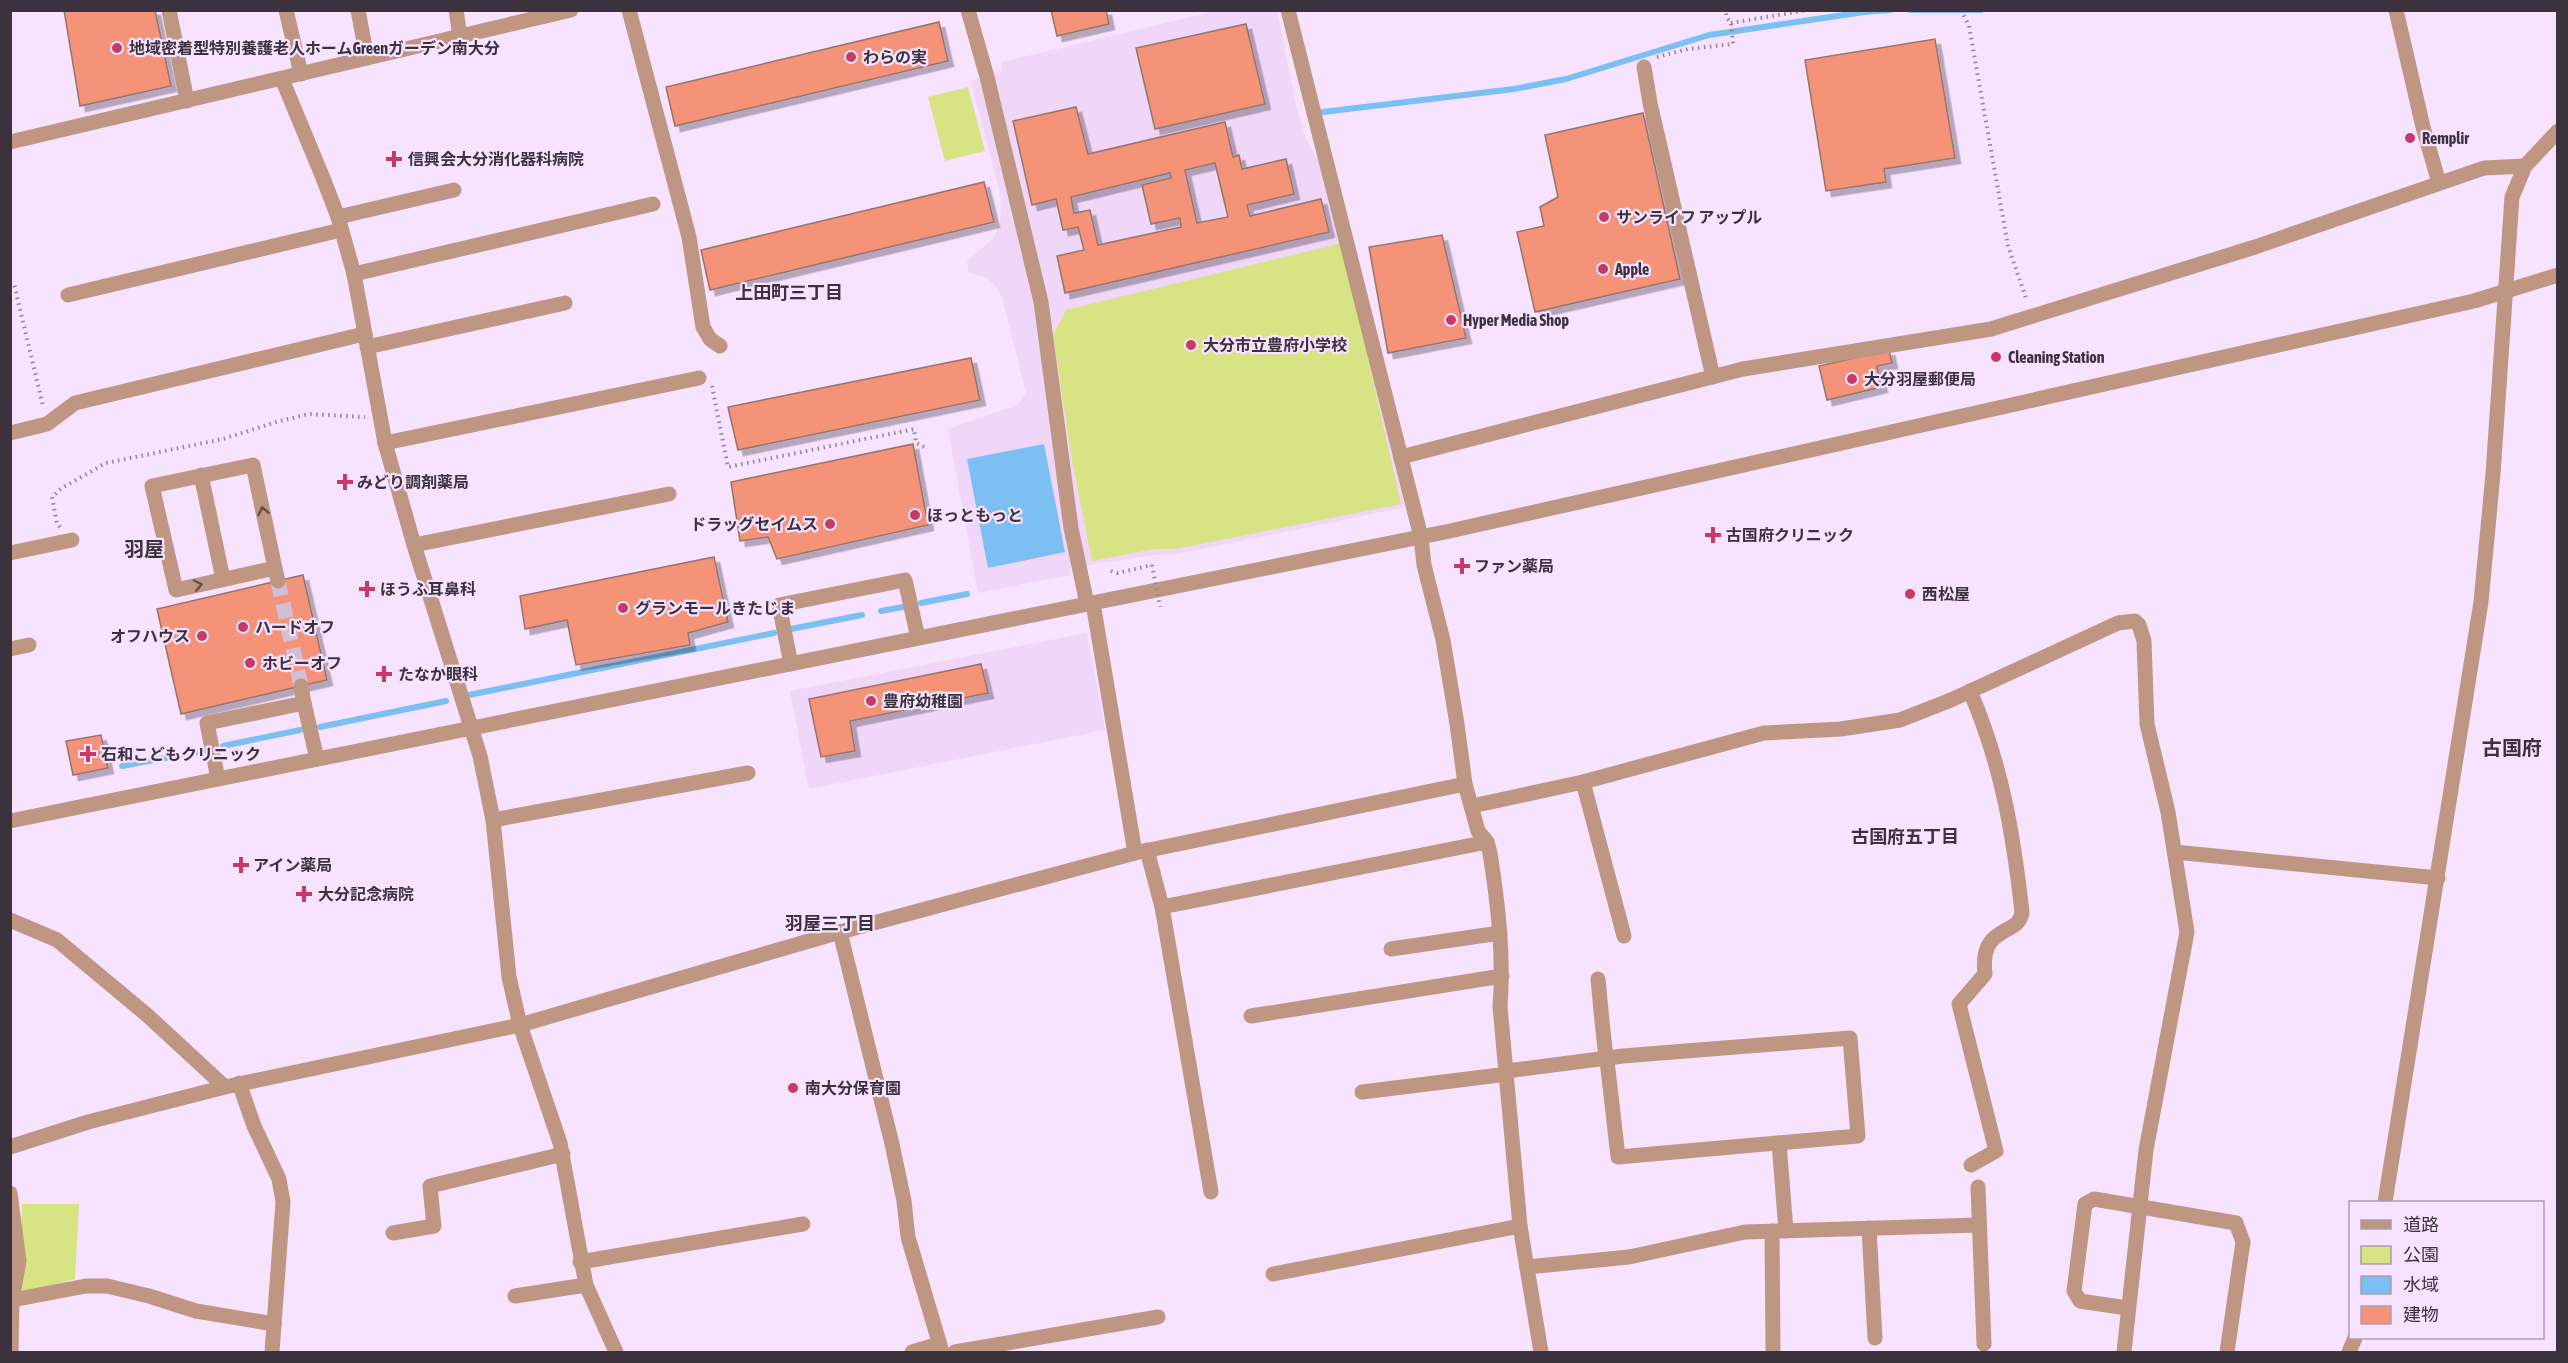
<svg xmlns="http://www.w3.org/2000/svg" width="2568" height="1363" font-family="'Asap Condensed','Noto Sans JP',sans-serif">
  <defs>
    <filter id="shadow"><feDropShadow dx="5.5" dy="5.5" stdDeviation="0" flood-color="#0004"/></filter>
  </defs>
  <rect width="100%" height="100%" fill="#f7e2ff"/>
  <g fill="#f0d6f9">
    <polygon points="1216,11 1277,11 1296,105 1306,139 1329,179 1334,193 1405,507 1177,554 1154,555 1087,565 1069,568 1070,575 978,593 948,429 1018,405 1026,393 1002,297 995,285 985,277 969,273 967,261 993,239 1000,224 1001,209 999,189 971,81 1002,72 1002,62"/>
    <polygon points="1087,633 1105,730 809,789 790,691"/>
  </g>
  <g fill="#d8e384">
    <polygon points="968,87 985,151 945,161 928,97"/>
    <polygon points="1342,243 1401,504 1176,549 1154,549 1092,561 1072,461 1053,335 1066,310"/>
    <polygon points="22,1204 79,1204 75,1279 19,1294"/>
  </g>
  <polygon fill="#7cbff2" points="1044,444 1065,552 988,568 967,459"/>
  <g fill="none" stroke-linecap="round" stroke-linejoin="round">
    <g stroke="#7cbff2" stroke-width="6">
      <polyline points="1910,10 1981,10"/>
      <polyline points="1323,112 1514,89 1566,79 1709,35 1864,12 1890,10"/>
      <polyline points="921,603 967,594"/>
      <polyline points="881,611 903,607"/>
      <polyline points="791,629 862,615"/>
      <polyline points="469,695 774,633"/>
      <polyline points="320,727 446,701"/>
      <polyline points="223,746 300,730"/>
      <polyline points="122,766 203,751"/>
    </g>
  </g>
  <g fill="#f49377" stroke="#96746b" stroke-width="1.5" fill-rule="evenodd" filter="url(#shadow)">
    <polygon points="64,10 155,10 171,86 80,106"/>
    <polygon points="1051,10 1106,10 1109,24 1057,36"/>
    <polygon points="939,22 948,61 675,126 666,87"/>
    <polygon points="1246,24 1265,104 1155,129 1136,48"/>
    <polygon points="1935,39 1955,158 1884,169 1886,182 1826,191 1805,60"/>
    <path d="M1076,107L1088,154L1225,122L1233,157L1239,155L1242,169L1286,159L1294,194L1247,205L1250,216L1321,199L1329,232L1065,293L1057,256L1084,250L1078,227L1063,230L1056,199L1032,205L1013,121ZM1215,163L1228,217L1197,223L1185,170ZM1170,173L1171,178L1142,185L1151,224L1180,218L1181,227L1098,245L1090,210L1074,213L1071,197Z"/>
    <polygon points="1643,113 1680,279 1535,312 1517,232 1544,226 1540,207 1558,197 1545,135"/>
    <polygon points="984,182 994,222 710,290 701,250"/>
    <polygon points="1442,235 1466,338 1388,353 1369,247"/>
    <polygon points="1889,350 1892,363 1877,366 1882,387 1827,400 1819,366"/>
    <polygon points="971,358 980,400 738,450 728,407"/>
    <polygon points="913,444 928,525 777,559 768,537 740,541 731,482"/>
    <polygon points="714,557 728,622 688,633 690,645 576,665 567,620 525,629 520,596"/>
    <polygon points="303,575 327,680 181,714 157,609"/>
    <polygon points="981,664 988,693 850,721 855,751 821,757 809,699"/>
    <polygon points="101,735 108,768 73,775 66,741"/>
  </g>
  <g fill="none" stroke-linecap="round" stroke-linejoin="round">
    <polyline stroke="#d1bfd8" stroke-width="15" stroke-dasharray="15 8" stroke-linecap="butt" points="278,581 301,686"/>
    <g stroke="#938498" stroke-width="4" stroke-dasharray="1.5 4.5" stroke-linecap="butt">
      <polyline points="1961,10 1969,26 2008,246 2027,301"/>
      <polyline points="1731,23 1808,10"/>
      <polyline points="1657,57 1688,49 1733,44 1731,23 1727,18 1725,10"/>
      <polyline points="10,283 14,284 43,406"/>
      <polyline points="712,386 728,467 914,429 916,443 926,448"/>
      <polyline points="60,527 57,524 52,497 62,488 106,463 223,439 276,422 309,414 365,417"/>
      <polyline points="1111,571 1118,573 1152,565"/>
    </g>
    <g stroke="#be9682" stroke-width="15">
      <polyline points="169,10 187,101"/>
      <polyline points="286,10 301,74"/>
      <polyline points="358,10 367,58"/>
      <polyline points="456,10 460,37"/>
      <polyline points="629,10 689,237 703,327 710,339 720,346"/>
      <polyline points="968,10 987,77 1041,302 1071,528 1087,604"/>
      <path d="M1288,10L1421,537L1424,565L1443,640L1457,724L1465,784L1478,831L1487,842L1490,853C1498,904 1504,955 1500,1007L1520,1226L1541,1352"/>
      <polyline points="2396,10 2423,127 2439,183"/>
      <polyline points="1644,67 1650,103 1713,377"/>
      <polyline points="282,79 323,178 338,217 354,274 385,443 414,545 480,756 493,820 509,977 520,1025 560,1143 586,1285 616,1352"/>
      <polyline points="10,142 571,10"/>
      <polyline points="338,217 454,190"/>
      <polyline points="354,274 653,204"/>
      <polyline points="68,295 341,230"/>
      <polyline points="367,347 565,303"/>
      <polyline points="10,433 47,424 75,403 364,334"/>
      <polyline points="385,443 699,378"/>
      <polyline points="1401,457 1743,369 1991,329 2255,247 2484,168 2525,166"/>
      <polyline points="201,475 223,579"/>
      <polyline points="414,545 669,494"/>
      <polyline points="10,553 72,540"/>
      <polyline points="275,568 176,590 152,486 253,465 275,568 278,581"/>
      <polyline points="1093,603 1135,853"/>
      <polyline points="10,649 29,645"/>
      <polyline points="791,664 779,605 905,580 918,638"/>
      <polyline points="301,686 304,703"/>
      <path d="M1970,691C2002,766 2013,832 2022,912C2020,937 1979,923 1985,974L1959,1004L1996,1151L1971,1165"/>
      <polyline points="218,779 207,723 304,703 317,759"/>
      <polyline points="1583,782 1624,936"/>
      <polyline points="1472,806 1583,782 1764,733 1841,729 1900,720 1951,700 2118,623 2135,621 2139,625 2144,641 2147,724 2168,812 2187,932 2146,1150 2124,1352"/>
      <polyline points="493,820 748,773"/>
      <polyline points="10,821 1450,531 2474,301 2558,275"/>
      <polyline points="1147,850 1162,907 1211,1192"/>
      <polyline points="2175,852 2438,878"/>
      <polyline points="1162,907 1487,842"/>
      <polyline points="10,920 57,940 147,1015 225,1087 520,1025 840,932 1135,853 1465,784"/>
      <polyline points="840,932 892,1144 904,1201 908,1237 942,1352"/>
      <polyline points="1391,949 1500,933"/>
      <polyline points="1251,1016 1502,976"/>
      <path d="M1507,1071L1623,1056L1850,1038L1858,1136L1618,1157L1608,1069C1603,1039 1601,1009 1598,979"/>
      <polyline points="239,1083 254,1126 279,1179 283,1202 272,1352"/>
      <polyline points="1362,1092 1508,1074"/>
      <polyline points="1779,1143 1786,1231"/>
      <polyline points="10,1147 88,1122 225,1087"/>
      <polyline points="1978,1187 1984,1344"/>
      <polyline points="10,1193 19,1261 12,1300 11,1352"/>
      <polyline points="2385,1202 2481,602 2493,474 2512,197 2525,166 2558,131"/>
      <polyline points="1869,1228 1875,1338"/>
      <polyline points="1772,1231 1773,1352"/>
      <polyline points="393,1233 434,1226 430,1186 563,1154"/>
      <polyline points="580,1262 803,1224"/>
      <polyline points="1527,1267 1629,1257 1745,1232 1979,1225"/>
      <polyline points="1273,1274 1520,1226"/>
      <polyline points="515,1296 586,1285"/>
      <polyline points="12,1300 86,1286 107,1286 149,1296 196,1311 274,1324"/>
      <polyline points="2127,1308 2080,1301 2074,1291 2085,1204 2094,1199 2236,1223 2243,1242 2227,1352"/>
      <polyline points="912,1352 939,1344"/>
      <polyline points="955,1352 1158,1317"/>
      <polyline points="2349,1352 2355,1338"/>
    </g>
    <polyline stroke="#938498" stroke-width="4" stroke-dasharray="1.5 4.5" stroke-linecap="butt" points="1152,565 1160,607"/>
  </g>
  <defs><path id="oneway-chevron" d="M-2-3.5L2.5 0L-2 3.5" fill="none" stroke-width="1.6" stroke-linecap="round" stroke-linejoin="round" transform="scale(1.5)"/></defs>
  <g stroke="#625052">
    <use href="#oneway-chevron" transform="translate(263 511) rotate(-102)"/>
    <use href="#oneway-chevron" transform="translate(198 585) rotate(-12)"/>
  </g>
  <g fill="#c83a66" stroke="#f7e2ff" stroke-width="2">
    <circle cx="117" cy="48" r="6"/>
    <circle cx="851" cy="57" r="6"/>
    <circle cx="2410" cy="138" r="6"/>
    <path d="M391 150h6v6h6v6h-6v6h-6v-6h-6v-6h6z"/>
    <circle cx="1604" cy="217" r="6"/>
    <circle cx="1603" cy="269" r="6"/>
    <circle cx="1451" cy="320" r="6"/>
    <circle cx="1191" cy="345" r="6"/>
    <circle cx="1996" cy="357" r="6"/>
    <circle cx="1852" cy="379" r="6"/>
    <path d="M342 473h6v6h6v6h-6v6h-6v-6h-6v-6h6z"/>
    <circle cx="915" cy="515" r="6"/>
    <circle cx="830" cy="524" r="6"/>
    <path d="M1710 526h6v6h6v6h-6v6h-6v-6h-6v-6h6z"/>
    <path d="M1459 557h6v6h6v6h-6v6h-6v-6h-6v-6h6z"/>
    <path d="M364 580h6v6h6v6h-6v6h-6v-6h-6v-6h6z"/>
    <circle cx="1910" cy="594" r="6"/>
    <circle cx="623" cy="608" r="6"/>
    <circle cx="243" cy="627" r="6"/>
    <circle cx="202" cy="636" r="6"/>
    <circle cx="250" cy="663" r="6"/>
    <path d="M381 665h6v6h6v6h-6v6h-6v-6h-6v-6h6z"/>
    <circle cx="871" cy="701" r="6"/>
    <path d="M85 745h6v6h6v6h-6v6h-6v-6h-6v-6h6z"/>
    <path d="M238 856h6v6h6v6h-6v6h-6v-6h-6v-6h6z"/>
    <path d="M301 885h6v6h6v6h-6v6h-6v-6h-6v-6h6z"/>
    <circle cx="793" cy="1088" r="6"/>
  </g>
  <g text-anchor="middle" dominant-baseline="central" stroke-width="4.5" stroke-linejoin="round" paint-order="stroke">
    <g font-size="16" font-weight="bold" fill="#3b323e" stroke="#f7e2ff" text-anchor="start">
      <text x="129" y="48">地域密着型特別養護老人ホームGreenガーデン南大分</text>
      <text x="863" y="57">わらの実</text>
      <text x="2422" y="138">Remplir</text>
      <text x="408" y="159">信興会大分消化器科病院</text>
      <text x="1616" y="217">サンライフ アップル</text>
      <text x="1615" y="269">Apple</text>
      <text x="1463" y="320">Hyper Media Shop</text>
      <text x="1203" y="345">大分市立豊府小学校</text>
      <text x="2008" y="357">Cleaning Station</text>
      <text x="1864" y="379">大分羽屋郵便局</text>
      <text x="357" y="482">みどり調剤薬局</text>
      <text x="927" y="515">ほっともっと</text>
      <text x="818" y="524" text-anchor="end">ドラッグセイムス</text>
      <text x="1726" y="535">古国府クリニック</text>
      <text x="1474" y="566">ファン薬局</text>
      <text x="380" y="589">ほうふ耳鼻科</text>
      <text x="1922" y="594">西松屋</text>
      <text x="635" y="608">グランモールきたじま</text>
      <text x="255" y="627">ハードオフ</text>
      <text x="190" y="636" text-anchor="end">オフハウス</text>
      <text x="262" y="663">ホビーオフ</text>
      <text x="398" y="674">たなか眼科</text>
      <text x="883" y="701">豊府幼稚園</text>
      <text x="101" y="754">石和こどもクリニック</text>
      <text x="253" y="865">アイン薬局</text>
      <text x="318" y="894">大分記念病院</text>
      <text x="805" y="1088">南大分保育園</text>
    </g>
    <g font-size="18" font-weight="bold" fill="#3b323e" stroke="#f7e2ff">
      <text x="789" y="292">上田町三丁目</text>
      <text x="1905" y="836">古国府五丁目</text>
      <text x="830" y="923">羽屋三丁目</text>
    </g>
    <g font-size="20" font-weight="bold" fill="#3b323e" stroke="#f7e2ff">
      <text x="144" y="548">羽屋</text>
      <text x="2512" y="747">古国府</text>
    </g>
  </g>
  <rect width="2568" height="1363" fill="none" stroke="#3b323e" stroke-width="24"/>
  <rect x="2349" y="1201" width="195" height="138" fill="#f7e2ff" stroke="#ac9cb2" stroke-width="1.5"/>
  <rect x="2361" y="1220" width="30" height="9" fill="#be9682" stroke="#ac9cb2" stroke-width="1.5"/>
  <text x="2403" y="1231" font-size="18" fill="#3b323e">道路</text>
  <rect x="2361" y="1246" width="30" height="18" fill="#d8e384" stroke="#ac9cb2" stroke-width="1.5"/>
  <text x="2403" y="1261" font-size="18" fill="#3b323e">公園</text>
  <rect x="2361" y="1276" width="30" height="18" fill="#7cbff2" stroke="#ac9cb2" stroke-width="1.5"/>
  <text x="2403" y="1291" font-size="18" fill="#3b323e">水域</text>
  <rect x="2361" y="1306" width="30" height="18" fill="#f49377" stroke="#ac9cb2" stroke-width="1.5"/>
  <text x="2403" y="1321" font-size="18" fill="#3b323e">建物</text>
</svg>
